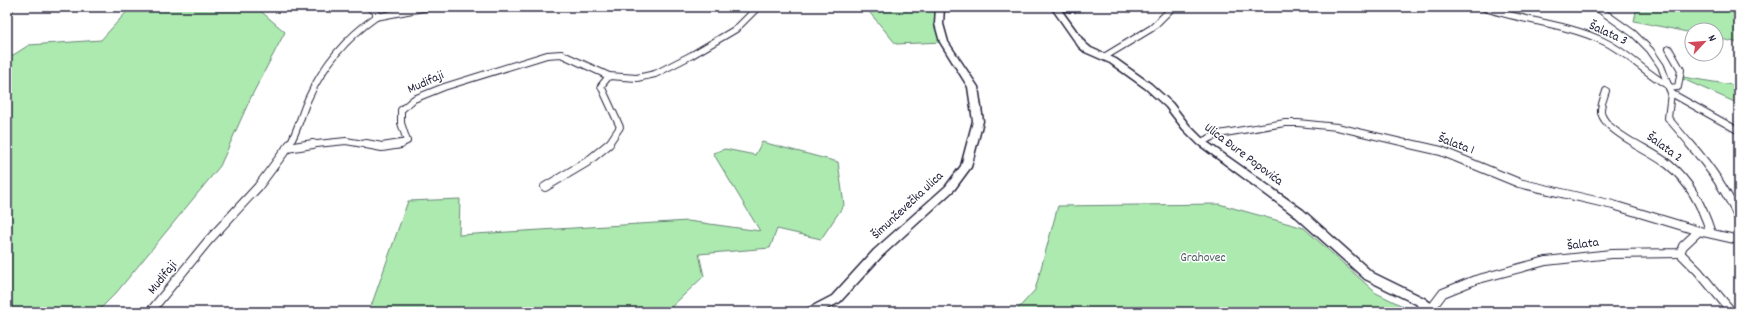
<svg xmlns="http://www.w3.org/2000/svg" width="1746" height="319" font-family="Dekko,sans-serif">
  <rect width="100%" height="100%" fill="#fff"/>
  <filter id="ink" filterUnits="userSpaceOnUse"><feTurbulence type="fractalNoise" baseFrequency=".025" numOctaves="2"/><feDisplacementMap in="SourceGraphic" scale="8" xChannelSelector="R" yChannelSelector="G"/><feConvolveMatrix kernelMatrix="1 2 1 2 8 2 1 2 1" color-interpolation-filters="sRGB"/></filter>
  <g filter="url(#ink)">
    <g fill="#adeab0" stroke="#688676">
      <polygon points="131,7 256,7 285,32 251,97 220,166 116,293 97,312 7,312 7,59 29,45 101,40"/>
      <polygon points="865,7 940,7 944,42 896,44"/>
      <polygon points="1637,7 1739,7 1739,43 1716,38 1716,30 1692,30 1692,33 1634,21"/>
      <polygon points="1676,76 1739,86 1739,104"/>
      <polygon points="762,142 838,162 844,205 821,239 777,229 770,248 699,254 704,276 666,312 369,312 408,201 460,199 459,235 688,221 760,231 713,153 725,149 755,155"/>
      <polygon points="1219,204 1304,228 1376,293 1415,312 1015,312 1035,290 1058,206"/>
    </g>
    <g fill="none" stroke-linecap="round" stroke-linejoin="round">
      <defs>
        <g id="street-far1">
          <polyline points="1060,7 1072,9 1080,7"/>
          <path d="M1482,7C1521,21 1565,23 1603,41C1627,52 1645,73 1669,86"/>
          <polyline points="1596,7 1634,34 1650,50 1661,66 1671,93 1668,118 1691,145"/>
          <polyline points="7,12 11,7"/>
          <polyline points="376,17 428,7"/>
          <polyline points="1669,49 1681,70 1678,87 1669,88"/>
          <polyline points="1104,57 1152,28 1173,7"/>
          <path d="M1606,91C1604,98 1600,106 1601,113C1605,127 1626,138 1637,145"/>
          <polyline points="1671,93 1739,131"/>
          <polyline points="1201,142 1219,134 1285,123 1298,123 1337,127 1414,145"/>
          <path d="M289,145C298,131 301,114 308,99C323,66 346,38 376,17V12L369,7"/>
          <polyline points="307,145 346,141 369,145"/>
          <polyline points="398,145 407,141 401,123 401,110 414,99 444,87 547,55 561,54 609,76"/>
          <polyline points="608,145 620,127 601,86 609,76 637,78 655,74 692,55 736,29 758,7"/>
        </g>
        <g id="street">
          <polyline points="366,144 382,147 401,144"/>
          <polyline points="1410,144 1441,151 1519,183 1613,205 1699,231"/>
          <path d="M1635,144C1647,151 1659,157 1669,165C1690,182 1703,208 1711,233"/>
          <path d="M1690,144C1710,167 1727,191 1739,219"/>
          <polyline points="287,148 313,144"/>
          <polyline points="545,187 587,162 609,144"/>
          <polyline points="1680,253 1698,271 1732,312"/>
          <polyline points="150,312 208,241 258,187 290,144"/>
          <polyline points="1424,312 1431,309 1443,293 1475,280 1546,261 1611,254 1680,253 1683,246 1699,231 1739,240"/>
        </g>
        <g id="secondary">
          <polygon points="936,7 944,7 943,24 948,42 978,87 983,121 971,167 954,190 882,256 840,302 821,312 805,312 807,309 832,296 874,250 946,186 961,166 973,121 968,87 940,42 935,24"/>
          <polygon points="1051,7 1059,7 1085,43 1091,48 1116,59 1151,84 1172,103 1189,125 1204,140 1303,210 1373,273 1424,298 1439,309 1441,312 1426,312 1416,304 1365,279 1295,216 1198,144 1183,129 1166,107 1145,88 1110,63 1085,52 1079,47"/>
        </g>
      </defs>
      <use href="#street-far1" stroke="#22223b" stroke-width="8"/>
      <use href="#street" stroke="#22223b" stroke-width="10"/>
      <use href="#secondary" stroke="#22223b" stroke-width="3"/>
      <use href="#street-far1" stroke="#fff" stroke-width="6"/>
      <use href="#street" stroke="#fff" stroke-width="8"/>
      <use href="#secondary" fill="#fff" fill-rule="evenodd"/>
    </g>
  </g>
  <g text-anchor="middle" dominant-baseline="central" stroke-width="3" stroke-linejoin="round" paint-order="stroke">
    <g font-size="13" fill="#22223b" stroke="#fff">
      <text transform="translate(1608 34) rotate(24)">Šalata 3</text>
      <text transform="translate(426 83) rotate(-24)">Mudifaji</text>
      <text transform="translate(1456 145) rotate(20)">Šalata 1</text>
      <text transform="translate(1664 148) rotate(36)">Šalata 2</text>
      <text transform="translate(1243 155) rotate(37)">Ulica Đure Popovića</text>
      <text transform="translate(908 206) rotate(-43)">Šimunčevečka ulica</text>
      <text transform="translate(1583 245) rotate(-7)">Šalata</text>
      <text transform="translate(163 278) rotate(-51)">Mudifaji</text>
    </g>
    <g font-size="13" fill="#4c5e5e" stroke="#fff">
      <text x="1203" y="258">Grahovec</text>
    </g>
  </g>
  <rect width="1746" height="319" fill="none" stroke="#fff" stroke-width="24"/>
  <rect x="12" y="12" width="1722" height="295" fill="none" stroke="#22223b" stroke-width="1.5" filter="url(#ink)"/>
  <g transform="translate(1704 42) rotate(64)"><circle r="19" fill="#ffffff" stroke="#a7a7b1"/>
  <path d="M0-3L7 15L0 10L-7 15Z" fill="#d1495b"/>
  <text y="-6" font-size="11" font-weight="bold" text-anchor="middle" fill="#22223b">N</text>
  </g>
</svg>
